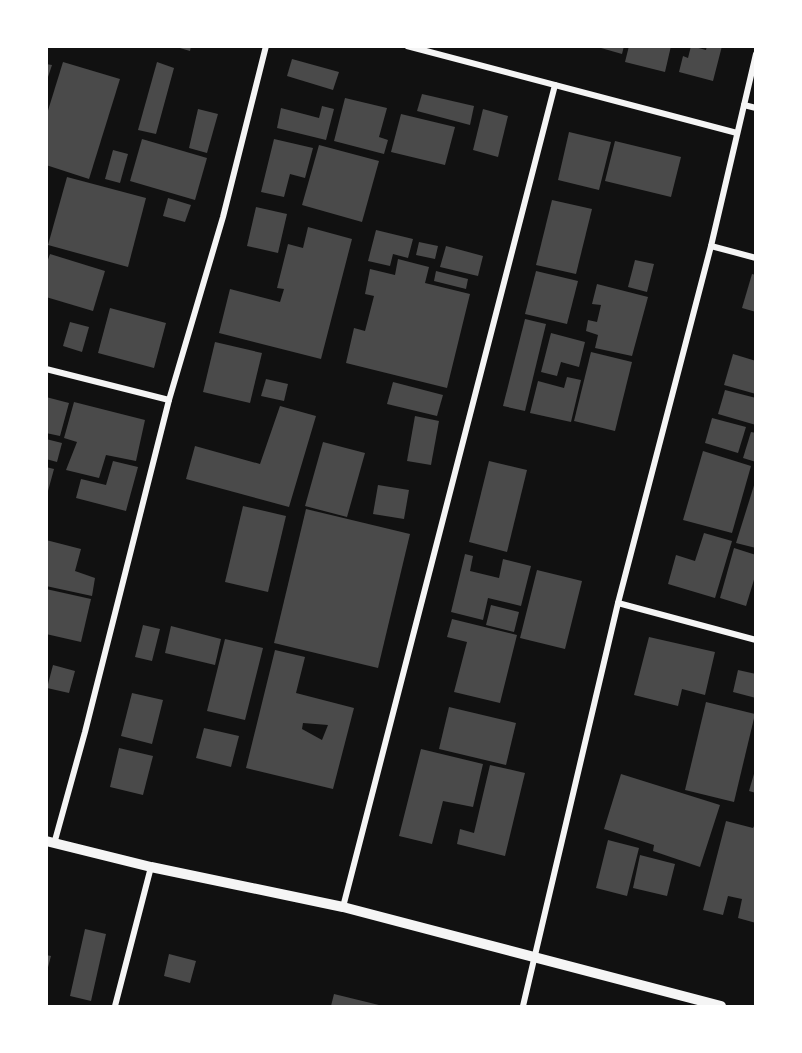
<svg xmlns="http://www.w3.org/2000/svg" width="802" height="1053" font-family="Cabin,sans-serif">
  <rect width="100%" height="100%" fill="#111"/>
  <g fill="#4a4a4a" fill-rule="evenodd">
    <polygon points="173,46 191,46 190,51"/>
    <polygon points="594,46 624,46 622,54"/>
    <polygon points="629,46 671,46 665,72 625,62"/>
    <polygon points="691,46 706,50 707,46 722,46 713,81 679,72 683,56 688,58"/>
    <polygon points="292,59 339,72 333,90 287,76"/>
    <polygon points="63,62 120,79 89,179 46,165 46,117"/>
    <polygon points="157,62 174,68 156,134 138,130"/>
    <polygon points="46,64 52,65 47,80 46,80"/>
    <polygon points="422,94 474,106 470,125 417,111"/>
    <polygon points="345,98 387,108 379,137 388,140 384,154 334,141"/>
    <polygon points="322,106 334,109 326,140 277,128 281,108 319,118"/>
    <polygon points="198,109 218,114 207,153 189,148"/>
    <polygon points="483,109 508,116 498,157 473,150"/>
    <polygon points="401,114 455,127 445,165 391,152"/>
    <polygon points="569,132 611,142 599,190 558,180"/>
    <polygon points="142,139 207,158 195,200 130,181"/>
    <polygon points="274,139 313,148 305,178 290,174 284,197 261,192"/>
    <polygon points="615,141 681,157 671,197 605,181"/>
    <polygon points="319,145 379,161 362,222 302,205"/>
    <polygon points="113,150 128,154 120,183 105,179"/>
    <polygon points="67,177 146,198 128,267 48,245"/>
    <polygon points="168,198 191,205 185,222 163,216"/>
    <polygon points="552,200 592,209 576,274 536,265"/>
    <polygon points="256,207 287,214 278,253 247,246"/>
    <polygon points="308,227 352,239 321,359 219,333 230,289 280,302 284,289 277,288 288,244 303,248"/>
    <polygon points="376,230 413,239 408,258 393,254 390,266 368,261"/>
    <polygon points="419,242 438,246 435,259 416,255"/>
    <polygon points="446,246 483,256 478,276 440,267"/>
    <polygon points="50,254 105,271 93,311 46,297 46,265"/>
    <polygon points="398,259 429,267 425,283 470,294 447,388 346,363 354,328 365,331 374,296 365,294 370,269 395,275"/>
    <polygon points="635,260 654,264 647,292 628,287"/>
    <polygon points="436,271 468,279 466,289 434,281"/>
    <polygon points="536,271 578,281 567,324 525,314"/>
    <polygon points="752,274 756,275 756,312 742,308"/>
    <polygon points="597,284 648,297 632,356 595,348 598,335 586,331 588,320 597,322 601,305 592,304"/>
    <polygon points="110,308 166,323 154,368 98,353"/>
    <polygon points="525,319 546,324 525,411 503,406"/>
    <polygon points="70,322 89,327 82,352 63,346"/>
    <polygon points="551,333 585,342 579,367 561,362 557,376 541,372"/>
    <polygon points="215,342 262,353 250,403 203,392"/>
    <polygon points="591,352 632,362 615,431 574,421"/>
    <polygon points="733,354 756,361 756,394 724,385"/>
    <polygon points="567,377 581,380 571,422 530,413 538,381 564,388"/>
    <polygon points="266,379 288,384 284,401 261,396"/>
    <polygon points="393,382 443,395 437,416 387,404"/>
    <polygon points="725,390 756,398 756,425 718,414"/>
    <polygon points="46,397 69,403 60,436 46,433"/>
    <polygon points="74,402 145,420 136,461 106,455 99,478 66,470 77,442 64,438"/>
    <polygon points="280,406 316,416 289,507 186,479 195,446 260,464"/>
    <polygon points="415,416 439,421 431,465 407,461"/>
    <polygon points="712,418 746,427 738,453 705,443"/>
    <polygon points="751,432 756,433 756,462 743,458"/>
    <polygon points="46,439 62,443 57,462 46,459"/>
    <polygon points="323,442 365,453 347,517 305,506"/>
    <polygon points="703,451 751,466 732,533 683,520"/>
    <polygon points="113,461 138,467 126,511 76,498 81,479 106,485"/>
    <polygon points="489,461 527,470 507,552 469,542"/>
    <polygon points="46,467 54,469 48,491 46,490"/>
    <polygon points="756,479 756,548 736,543"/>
    <polygon points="378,485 409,490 404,519 373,514"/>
    <polygon points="243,506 286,516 268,592 225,582"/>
    <polygon points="306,509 410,534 378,668 274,643"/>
    <polygon points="704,533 732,541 715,598 668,584 676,555 695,561"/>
    <polygon points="46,540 81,549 75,571 95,578 92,596 46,586"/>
    <polygon points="734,548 756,555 756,573 746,606 720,598"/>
    <polygon points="465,554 473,556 470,571 499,578 503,559 531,566 521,606 488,598 483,620 451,612"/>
    <polygon points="537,570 582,581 565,649 520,638"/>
    <polygon points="46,589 91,599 81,642 46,634"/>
    <polygon points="491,605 519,612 514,632 486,625"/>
    <polygon points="452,619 517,635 500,703 454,692 467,642 447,637"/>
    <polygon points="143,625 160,629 152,661 135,657"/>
    <polygon points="171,626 221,639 215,665 165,653"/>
    <polygon points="649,637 715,652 705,695 682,689 678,706 634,695"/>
    <polygon points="225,639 263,648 245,720 207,711"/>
    <path d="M275,650L305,657L296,693L354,708L333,789L246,768ZM303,723L328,725L322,740L302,729Z"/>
    <polygon points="53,665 75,671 69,693 47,688"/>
    <polygon points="738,670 756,674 756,698 733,692"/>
    <polygon points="132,693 163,700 152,744 121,736"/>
    <polygon points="706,702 755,714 734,802 685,790"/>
    <polygon points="449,707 516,723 506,765 439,749"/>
    <polygon points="204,728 239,736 231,767 196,758"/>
    <polygon points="119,748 153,756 143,795 110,787"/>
    <polygon points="421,749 483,764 473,807 443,801 432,844 399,836"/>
    <polygon points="490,765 525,773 505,856 457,844 460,829 474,833"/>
    <polygon points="756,767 756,793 749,791"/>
    <polygon points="621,774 720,805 700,867 653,851 654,845 604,829"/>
    <polygon points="726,821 753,828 756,822 756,923 738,918 742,899 728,896 723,915 703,910"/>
    <polygon points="608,840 639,848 627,896 596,888"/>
    <polygon points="640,855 675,864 667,896 633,888"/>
    <polygon points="85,929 106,934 91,1001 70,996"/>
    <polygon points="169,954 196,961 190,983 164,976"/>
    <polygon points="46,955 51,956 47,971 46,971"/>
    <polygon points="334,994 383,1006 331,1006"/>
  </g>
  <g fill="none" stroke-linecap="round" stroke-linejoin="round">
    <g stroke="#f5f5f5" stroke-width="6">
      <polyline points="407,46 737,133"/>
      <polyline points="744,105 756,108"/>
      <polyline points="711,246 756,258"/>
      <polyline points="46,369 169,400"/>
      <polyline points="618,603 756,640"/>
      <polyline points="54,844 85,732 169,400 223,217 266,46"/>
      <polyline points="343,907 555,85"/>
      <polyline points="115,1006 151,867"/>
      <polyline points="523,1006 618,603 711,246 756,54"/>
    </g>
    <polyline stroke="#f5f5f5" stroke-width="10" points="46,841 151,867 343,907 721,1006"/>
  </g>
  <rect width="802" height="1053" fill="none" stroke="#ffffff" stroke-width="96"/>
</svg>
